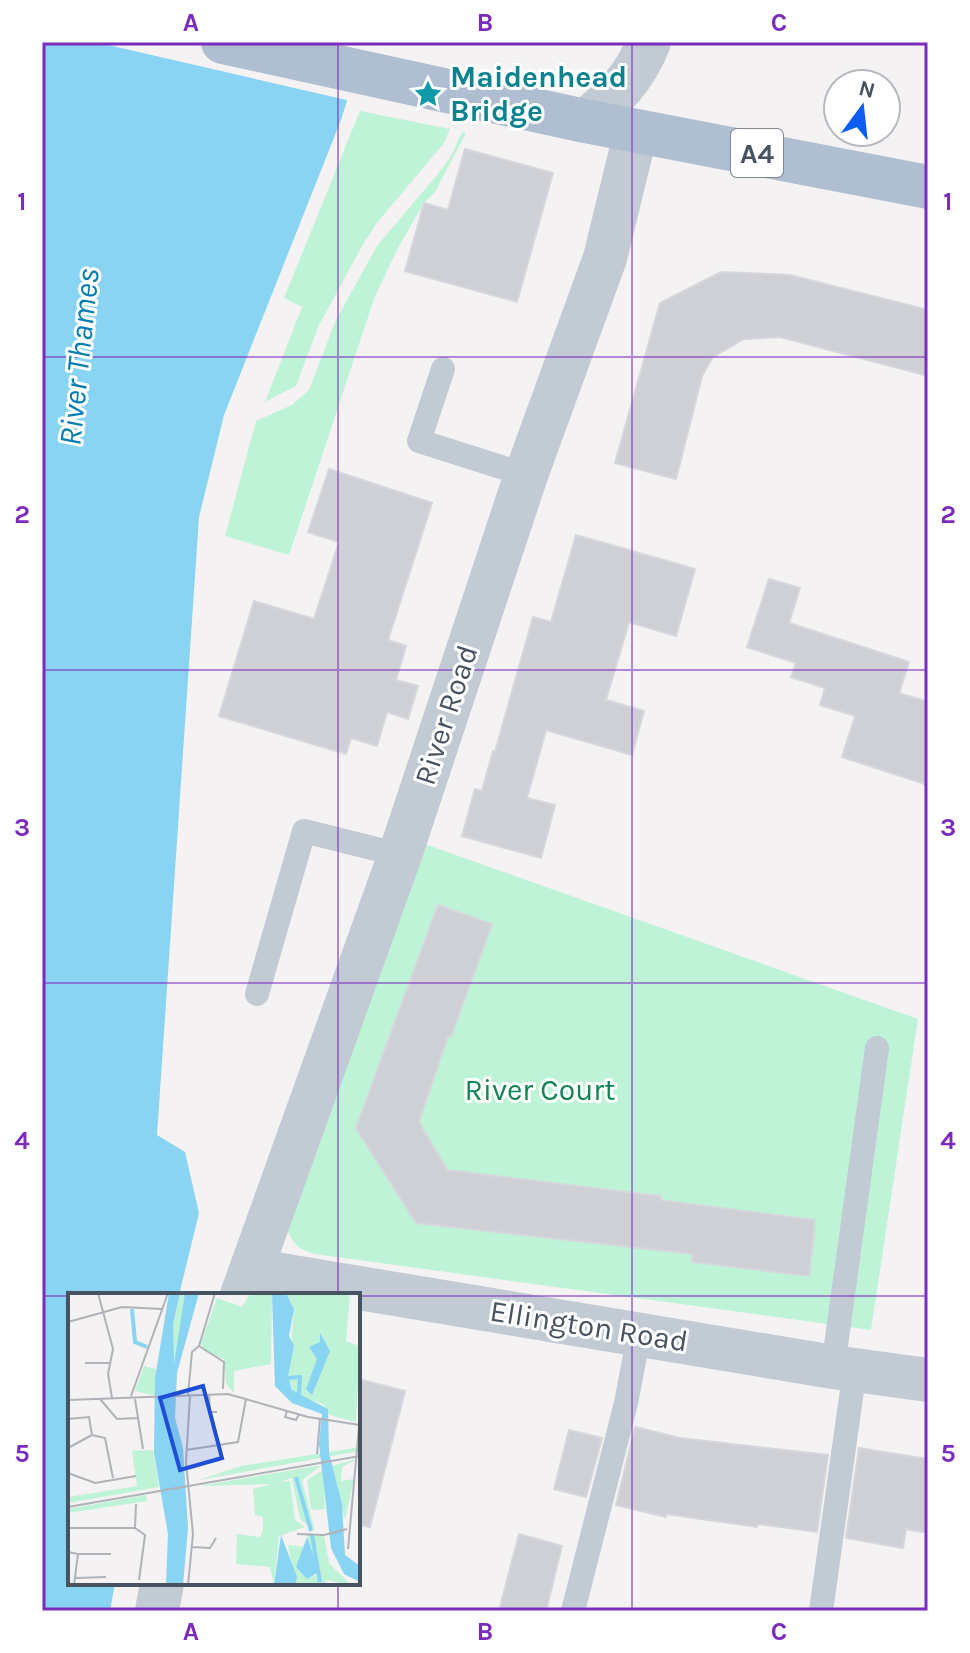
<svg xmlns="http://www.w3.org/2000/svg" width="970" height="1653" font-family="Karla,sans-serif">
  <rect width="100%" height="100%" fill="#f4f2f2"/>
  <g fill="#bff3d8">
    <polygon points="360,111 450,129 444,143 376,224 362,246 319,325 296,386 265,402 302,307 284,298"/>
    <polygon points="462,132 466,133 435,192 424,203 399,246 375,296 289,555 225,536 256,421 292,405 309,390 335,322 377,246 437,175 451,156"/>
    <path d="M419,842L918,1019L871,1330L315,1254C299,1249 294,1246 288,1231Z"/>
  </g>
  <polygon fill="#89d3f3" points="42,42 365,42 341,120 224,415 199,517 157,1135 185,1152 199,1213 179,1295 70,1295 70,1583 115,1583 110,1611 42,1611"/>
  <polygon fill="#f4f2f2" points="95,42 369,42 351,101"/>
  <g fill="#ced0d6" stroke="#d5d7dd" stroke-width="2">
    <polygon points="465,149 553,173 517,302 405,271 424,203 448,210"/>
    <polygon points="721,272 790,275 928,310 928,376 780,337 744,339 713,357 702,376 676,479 615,463 660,303"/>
    <polygon points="329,469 432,503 388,640 406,646 396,680 418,686 408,719 387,712 377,746 351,738 346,754 219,716 254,601 314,619 339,542 308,532"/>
    <polygon points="576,535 695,569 676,636 629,622 606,700 644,711 632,755 546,730 527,798 555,805 541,858 462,836 475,789 482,791 493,751 495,752 533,617 551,622"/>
    <polygon points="769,579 800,588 789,623 909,662 899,693 928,702 928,785 842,757 855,716 820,705 825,688 791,677 796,663 747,647"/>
    <polygon points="438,905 492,924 451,1037 448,1036 419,1122 447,1170 661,1196 660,1200 815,1220 809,1276 692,1262 693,1254 416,1223 356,1128"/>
    <polygon points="358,1379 405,1391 370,1527 358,1525"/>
    <polygon points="635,1427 680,1438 828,1455 817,1532 758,1524 757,1527 666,1514 666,1517 616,1505"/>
    <polygon points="569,1430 602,1438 586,1497 554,1489"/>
    <polygon points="859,1448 928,1459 928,1533 906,1529 903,1548 846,1538"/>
    <polygon points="519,1534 562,1546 546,1611 499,1611"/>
  </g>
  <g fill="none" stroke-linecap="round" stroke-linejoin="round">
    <g stroke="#c2cbd4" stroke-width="24">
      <polyline points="443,369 419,441 526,475"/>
      <polyline points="257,994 304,831 400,855"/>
      <polyline points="833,1367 877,1048"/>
      <polyline points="573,1611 626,1403 639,1335"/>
      <polyline points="821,1611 855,1369"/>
    </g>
    <g stroke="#c2cbd4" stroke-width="44">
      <path d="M585,121C615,98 635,77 649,42"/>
      <polyline points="251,1270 833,1367 928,1380"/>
      <polyline points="242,1295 400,855 526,475 605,258 636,131"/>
      <polyline points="157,1611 162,1583"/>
    </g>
    <polyline stroke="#b0bed2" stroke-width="44" points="223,42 585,121 928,187"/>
  </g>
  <path fill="none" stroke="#7b2cbf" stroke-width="2" stroke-opacity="0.55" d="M338,42V1295M632,42V1611M42,357H928M42,670H928M42,983H928M42,1296H70M358,1296H928M338,1583V1611"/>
  <defs>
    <symbol id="sight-bare" viewBox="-9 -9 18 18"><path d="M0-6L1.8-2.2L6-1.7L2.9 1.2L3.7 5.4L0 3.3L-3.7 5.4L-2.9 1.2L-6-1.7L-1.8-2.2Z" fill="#0f9aa8" stroke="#fff" stroke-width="2.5" paint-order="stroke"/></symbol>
  </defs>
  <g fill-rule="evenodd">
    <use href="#sight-bare" x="408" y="74" width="40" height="40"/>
  </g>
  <g text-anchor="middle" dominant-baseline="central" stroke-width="6" stroke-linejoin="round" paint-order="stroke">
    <rect fill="#fff" stroke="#7f8790" stroke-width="2" x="731" y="129" width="52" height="48" rx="6"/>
    <g font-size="28" font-weight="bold" fill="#485361">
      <text x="757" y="153">A4</text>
    </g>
    <g font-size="30" font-weight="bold" fill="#0d838f" stroke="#fff" text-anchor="start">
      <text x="450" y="77">Maidenhead<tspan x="450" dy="34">Bridge</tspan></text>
    </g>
    <g font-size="30" fill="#485361" stroke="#fff">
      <text transform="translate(446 715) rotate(-72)">River Road</text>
      <text transform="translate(589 1326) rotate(9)">Ellington Road</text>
    </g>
    <g font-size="30" fill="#118454" stroke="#fff">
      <text x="540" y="1090">River Court</text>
    </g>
    <g font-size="32" font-style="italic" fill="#037db2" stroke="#fff">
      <text transform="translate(79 357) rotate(-84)">River Thames</text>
    </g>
  </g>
  <g transform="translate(68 1293)">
    <rect width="292" height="292" fill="#f4f2f2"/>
    <path d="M117,0L112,56L105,73V31L112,1ZM183,0H204L203,71L166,78V100L158,91L156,66L136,58L133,50L149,5L174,14ZM218,0H282L278,48L292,53L288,129L261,122L255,111L226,101L220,83L226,16ZM76,73L88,76V103L67,98ZM292,154V158L131,187L173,173ZM85,157L91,194L0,210V204L69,193L64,158ZM292,165L274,174L273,188L286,186L277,227L263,173ZM254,172L234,187L247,238L232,226L224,185L211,189L222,188L227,227L237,234L211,243L206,292L202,274L168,271L169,241L192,244L195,236V224L187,222L185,196L204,191L132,193ZM255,177L257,216L243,217L239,187ZM78,202L79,208L0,220V216ZM239,242H256L261,270L283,292L258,287L257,292H227L220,252L237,254L228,274L239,285L249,282Z" fill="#bff3d8"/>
    <path d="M101,0H112L105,31L106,71L117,0H131L109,80L107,125L115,155L120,235L115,292H98L100,241L86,160L87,85ZM204,0H218L226,16L221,43L226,53L220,83L224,97L260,116L261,160L274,211L277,262L292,273V289L276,281L263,255L251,151L254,121L224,110L207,93ZM252,40L262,58L244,102L238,96L249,66L241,54L252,49ZM213,242L229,284L227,292H206ZM239,244L251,279L239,286L228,274Z" fill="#89d3f3"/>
    <path fill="none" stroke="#89d3f3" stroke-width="4" d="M64,16L67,49L79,54M219,85L232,84L231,101M228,184L243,238M244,242L252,289"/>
    <path fill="none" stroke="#afb2b8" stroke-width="2" d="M30,0L45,56L40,81L44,105M0,29L54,14L94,16M131,53L156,69L155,96M17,70H42M120,102L124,59L131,53L147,0M141,102L142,119H149M63,103L100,0M32,106L49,126L70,125M67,106L75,156M0,107L160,101L240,124L292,132M219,118L217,124L228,127L231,121M0,126L21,124L24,142M24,142L37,145L45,185M0,155L24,142M118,157L170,149L178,106M249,161L252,126M0,180L27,190L68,183M68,211L67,235L77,242L71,287M0,214L292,163M0,235H67M229,241L256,242L279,236M124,254L142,255L148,245M280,256L292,123M0,259L10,261L6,292M10,261H43M8,285L38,284M120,292L125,241L118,169L122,103"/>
    <path fill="#1d4ed8" fill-opacity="0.15" stroke="#1d4ed8" stroke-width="4" d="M135,93L154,165L112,177L92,105Z"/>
    <rect width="292" height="292" fill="none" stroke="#485361" stroke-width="4"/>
  </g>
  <rect width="970" height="1653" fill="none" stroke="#ffffff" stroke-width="88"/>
  <g transform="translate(862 108) rotate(15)"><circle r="38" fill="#ffffff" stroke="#b6bac0" stroke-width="2"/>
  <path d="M0-6L14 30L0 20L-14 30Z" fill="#0d5cf3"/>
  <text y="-12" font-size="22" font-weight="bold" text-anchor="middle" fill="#485361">N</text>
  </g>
  <rect x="44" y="44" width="882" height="1565" fill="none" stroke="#7b2cbf" stroke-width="3"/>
  <g font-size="26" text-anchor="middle" font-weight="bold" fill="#7b2cbf">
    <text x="191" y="31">A</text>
    <text x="485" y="31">B</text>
    <text x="779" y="31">C</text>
    <text x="22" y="210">1</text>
    <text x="948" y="210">1</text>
    <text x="22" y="523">2</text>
    <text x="948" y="523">2</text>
    <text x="22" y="836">3</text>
    <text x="948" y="836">3</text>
    <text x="22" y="1149">4</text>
    <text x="948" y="1149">4</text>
    <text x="22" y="1462">5</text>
    <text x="948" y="1462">5</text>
    <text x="191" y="1640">A</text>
    <text x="485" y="1640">B</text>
    <text x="779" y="1640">C</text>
  </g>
</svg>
